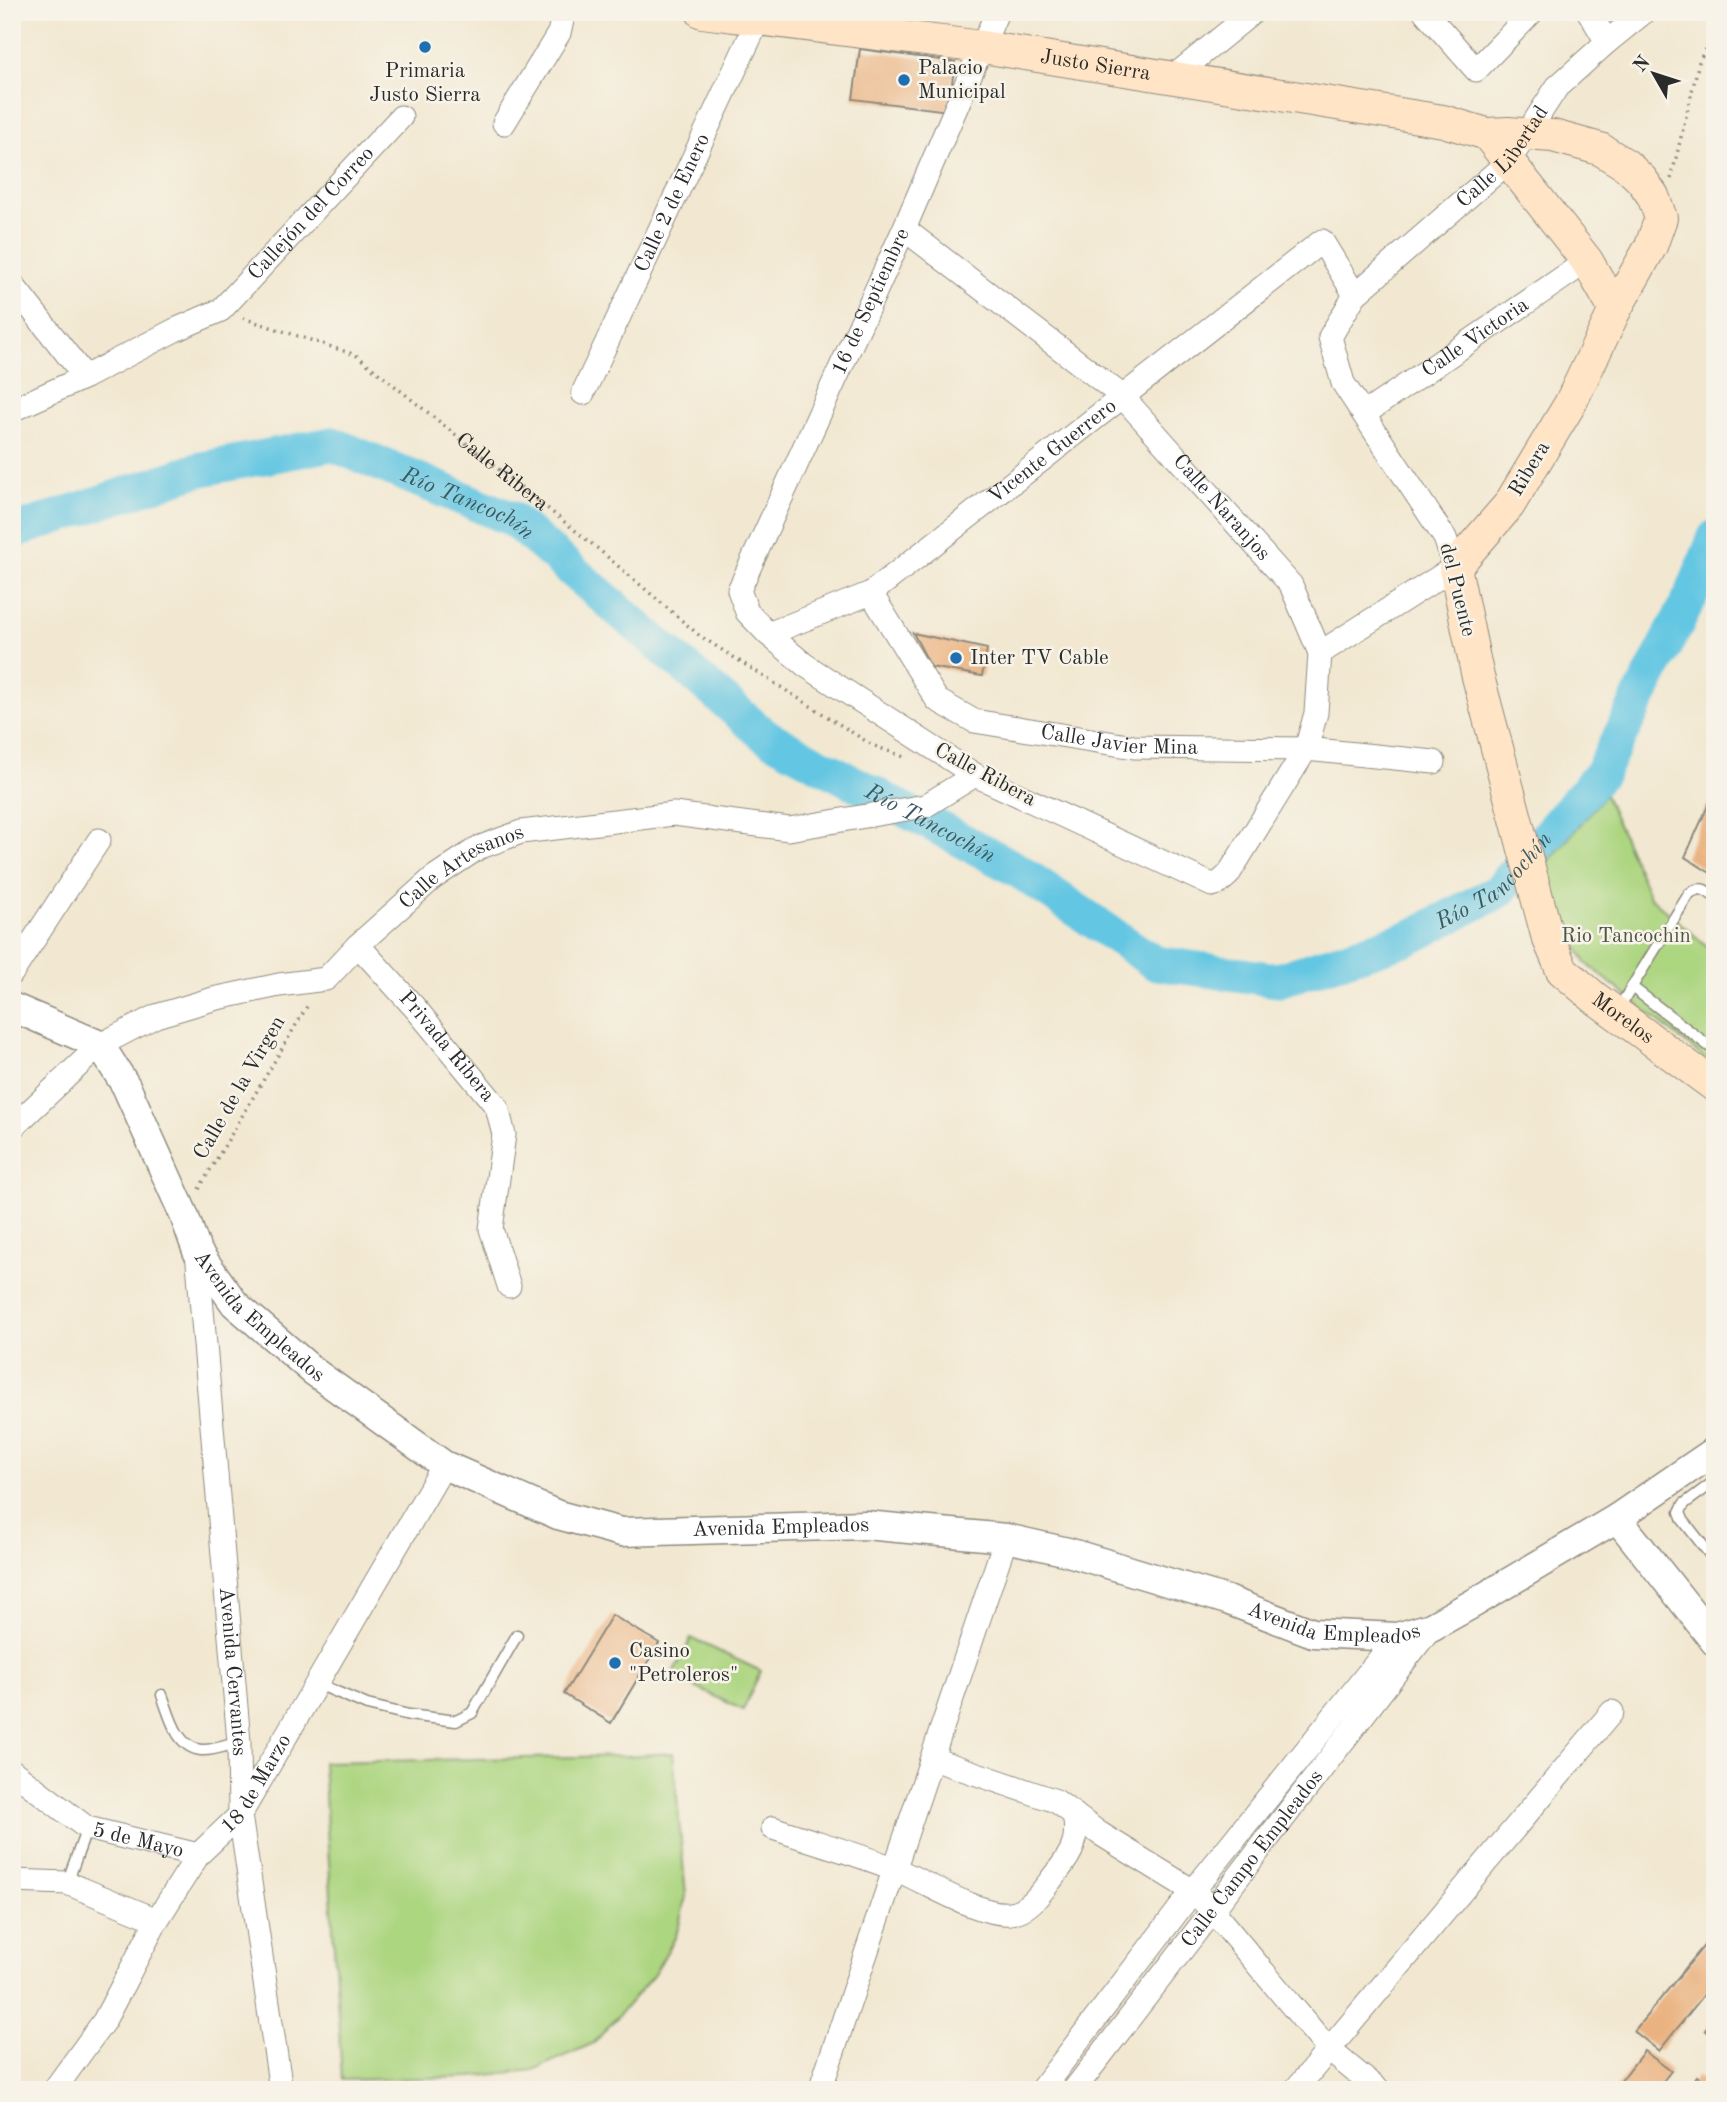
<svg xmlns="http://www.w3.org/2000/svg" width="1727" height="2102" font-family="'Old Standard TT',serif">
  <rect width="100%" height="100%" fill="#f7f3e8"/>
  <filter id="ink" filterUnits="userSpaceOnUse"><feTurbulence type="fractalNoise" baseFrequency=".0143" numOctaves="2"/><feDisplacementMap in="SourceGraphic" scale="14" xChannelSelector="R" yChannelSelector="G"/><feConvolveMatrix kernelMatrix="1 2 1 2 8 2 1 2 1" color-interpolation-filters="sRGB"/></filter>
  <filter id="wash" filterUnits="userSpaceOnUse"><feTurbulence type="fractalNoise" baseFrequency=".00686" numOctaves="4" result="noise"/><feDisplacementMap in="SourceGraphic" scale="28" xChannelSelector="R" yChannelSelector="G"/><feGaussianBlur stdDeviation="1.57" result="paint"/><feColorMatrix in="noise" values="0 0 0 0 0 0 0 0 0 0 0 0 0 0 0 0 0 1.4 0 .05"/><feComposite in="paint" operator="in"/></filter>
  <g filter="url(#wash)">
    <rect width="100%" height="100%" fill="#f2e8d1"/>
    <g fill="#add681" stroke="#6c8056" stroke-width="2">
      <polygon points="1605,795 1650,897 1715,953 1715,1067 1586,963 1539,873"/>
      <polygon points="691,1638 761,1671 743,1710 672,1676"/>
      <polygon points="673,1753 686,1896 676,1936 653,1976 594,2043 533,2070 471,2077 342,2080 323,1762 625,1756"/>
    </g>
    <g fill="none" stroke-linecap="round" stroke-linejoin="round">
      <path stroke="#64c6e2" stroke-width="35" id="s1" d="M12,532L197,470L332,444L512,519L764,735L1016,869L1155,963L1278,980L1411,937L1499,891L1601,773L1693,592L1715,537"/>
    </g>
    <g id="blocks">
      <g fill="#eab280">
        <polygon points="860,49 955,62 948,111 853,99"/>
        <polygon points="913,633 987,649 982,676 931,667"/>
        <polygon points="1715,790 1715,876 1685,857"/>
        <polygon points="612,1615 659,1643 611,1723 564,1694"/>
        <polygon points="1715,1932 1715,1981 1659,2051 1634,2031"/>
        <polygon points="1715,2018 1715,2038 1705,2030"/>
        <polygon points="1644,2051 1671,2071 1656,2090 1614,2090"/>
        <polygon points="1697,2076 1715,2089 1715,2090 1687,2090"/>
      </g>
    </g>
  </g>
  <g filter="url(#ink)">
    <use href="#blocks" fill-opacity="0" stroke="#8e8a7e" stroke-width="2"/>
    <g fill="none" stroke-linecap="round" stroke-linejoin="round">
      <defs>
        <g id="service">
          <polyline points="1633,988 1713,1049"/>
          <path d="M1617,1011L1689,894C1700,886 1705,889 1715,897"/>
          <polyline points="1715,1481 1684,1504 1680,1512 1683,1520 1715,1561"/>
          <polyline points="318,1684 367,1705 409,1715 456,1721 472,1713 517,1635"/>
          <path d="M162,1695C170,1716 176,1747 201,1750C213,1751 228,1745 239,1742"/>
          <polyline points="67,1883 87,1828"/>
        </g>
        <g id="minor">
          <polyline points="1425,12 1476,70 1532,12"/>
          <polyline points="1589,12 1607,42"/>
          <polyline points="1172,78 1253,12"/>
          <polyline points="504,123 559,33 564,12"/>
          <path id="s3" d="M904,229L1122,396L1291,585L1320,653L1316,713L1306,749L1228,875L1219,883L1212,885L975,775L805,665L768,634L747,612L739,590L904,229L997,12"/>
          <polyline points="12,284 85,377"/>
          <path id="s4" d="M1355,295L1509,161L1557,87L1607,42L1644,12"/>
          <path id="s5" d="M583,393L762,12"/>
          <path id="s6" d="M12,410L85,377L175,330L221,310L401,117"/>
          <path id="s7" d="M1364,414L1587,261"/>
          <path id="s8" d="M871,593L937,700L974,721L1134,747L1306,749L1434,762"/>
          <path id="s9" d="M768,634L871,593L1322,241L1355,295L1330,337L1343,383L1445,538L1455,567L1320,653"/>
          <path id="s10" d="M358,945L416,1009L497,1107L504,1135L491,1229L509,1286"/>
          <polyline points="12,973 99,840"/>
          <path id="s11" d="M12,1128L100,1045L156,1016L213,999L279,985L326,979L358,945L433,878L478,848L521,832L674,814L789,829L925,806L975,775"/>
          <path id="s12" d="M197,1251L239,1742L240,1815L281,2090"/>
          <polyline points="933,1759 1056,1801 1099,1833 1193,1891 1211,1909 1328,2049 1378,2090"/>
          <path id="s13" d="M12,1771L87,1828L198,1855"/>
          <path d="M773,1828C813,1842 855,1853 895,1869C924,1881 981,1917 1010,1913C1031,1911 1044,1888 1057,1872C1073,1852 1079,1840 1074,1814"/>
          <polyline points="12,1881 67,1883 157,1920"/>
          <path id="s14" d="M54,2090L104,2021L157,1920L198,1855L240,1815L444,1465"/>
          <polyline points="820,2090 1006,1538"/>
          <polyline points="1041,2090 1193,1891 1397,1637"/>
          <path id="s15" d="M1074,2090L1431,1627"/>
          <polyline points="1295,2090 1612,1712"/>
        </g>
        <g id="tertiary">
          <path id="s16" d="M12,1007L100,1045L126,1086L184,1215L197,1251L235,1304L313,1371L444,1465L558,1515L621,1532L865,1525L1006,1538L1068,1552L1227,1600L1313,1633L1397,1637L1431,1627L1474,1603L1617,1518L1715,1451"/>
          <polyline points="1617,1518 1715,1642"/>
        </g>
        <g id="secondary">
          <path id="s17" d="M702,12L982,47L1443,121L1487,134L1508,133L1553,136L1600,149L1626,165L1642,180L1653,196L1661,218L1651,246L1615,310L1570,404L1509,505L1455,567L1477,673L1547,935L1562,970L1595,998L1715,1086"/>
          <polyline points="1487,134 1587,261 1615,310"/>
        </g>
      </defs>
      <use href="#service" stroke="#8e8a7e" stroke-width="13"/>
      <use href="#minor" stroke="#8e8a7e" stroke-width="25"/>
      <use href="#tertiary" stroke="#8e8a7e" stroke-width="31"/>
      <use href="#secondary" stroke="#8e8a7e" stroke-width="34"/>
      <g stroke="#8e8a7e" stroke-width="3.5" stroke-dasharray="2 5" stroke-linecap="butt">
        <polyline points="1671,179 1699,62 1715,28"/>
        <path id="s2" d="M243,318L356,355L597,548L700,636L872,745L907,758"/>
        <polyline points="199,1189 309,1003"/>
      </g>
      <use href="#service" stroke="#fff" stroke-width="10"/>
      <use href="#minor" stroke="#fff" stroke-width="23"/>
      <use href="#tertiary" stroke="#fff" stroke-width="28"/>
      <use href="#secondary" stroke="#ffe4c6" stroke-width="32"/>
    </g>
  </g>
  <g fill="#1f6fb2" stroke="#f7f3e8" stroke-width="2.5">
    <circle cx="425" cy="47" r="7"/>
    <circle cx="904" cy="80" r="7"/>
    <circle cx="956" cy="658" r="7"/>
    <circle cx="615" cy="1663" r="7"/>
  </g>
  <g text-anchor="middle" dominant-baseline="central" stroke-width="5" stroke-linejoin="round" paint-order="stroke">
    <g font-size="21" fill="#2b2b2b" stroke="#f7f3e8">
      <text stroke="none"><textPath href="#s17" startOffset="397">Justo Sierra</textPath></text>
      <text stroke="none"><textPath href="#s4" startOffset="203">Calle Libertad</textPath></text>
      <text stroke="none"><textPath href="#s5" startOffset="210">Calle 2 de Enero</textPath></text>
      <text stroke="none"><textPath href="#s6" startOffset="364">Callejón del Correo</textPath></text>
      <text stroke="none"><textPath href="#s3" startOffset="1750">16 de Septiembre</textPath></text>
      <text stroke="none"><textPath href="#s7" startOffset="135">Calle Victoria</textPath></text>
      <text stroke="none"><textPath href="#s9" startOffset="341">Vicente Guerrero</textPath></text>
      <text transform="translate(1530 469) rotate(-59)">Ribera</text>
      <text stroke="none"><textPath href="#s2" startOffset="306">Calle Ribera</textPath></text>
      <text stroke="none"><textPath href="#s3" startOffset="424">Calle Naranjos</textPath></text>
      <text transform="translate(1457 590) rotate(76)">del Puente</text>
      <text stroke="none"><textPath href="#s8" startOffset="315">Calle Javier Mina</textPath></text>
      <text transform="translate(985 775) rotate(28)">Calle Ribera</text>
      <text stroke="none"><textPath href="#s11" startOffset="536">Calle Artesanos</textPath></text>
      <text stroke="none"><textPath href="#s17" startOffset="1908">Morelos</textPath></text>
      <text stroke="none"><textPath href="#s10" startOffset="135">Privada Ribera</textPath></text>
      <text transform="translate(240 1088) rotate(-60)">Calle de la Virgen</text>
      <text stroke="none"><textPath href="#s16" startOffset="415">Avenida Empleados</textPath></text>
      <text stroke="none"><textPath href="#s16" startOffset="1003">Avenida Empleados</textPath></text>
      <text stroke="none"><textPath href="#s16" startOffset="1570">Avenida Empleados</textPath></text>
      <text stroke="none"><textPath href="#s12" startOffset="422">Avenida Cervantes</textPath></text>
      <text stroke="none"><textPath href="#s14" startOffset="369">18 de Marzo</textPath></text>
      <text stroke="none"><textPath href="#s13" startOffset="147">5 de Mayo</textPath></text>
      <text stroke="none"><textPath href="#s15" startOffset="292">Calle Campo Empleados</textPath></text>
    </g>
    <g font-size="21" fill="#2b2b2b" stroke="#f7f3e8" text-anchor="start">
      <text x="918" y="68">Palacio<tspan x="918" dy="24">Municipal</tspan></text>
      <text x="425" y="71" text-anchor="middle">Primaria<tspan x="425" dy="24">Justo Sierra</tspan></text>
      <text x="970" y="658">Inter TV Cable</text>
      <text x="629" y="1651">Casino<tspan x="629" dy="24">"Petroleros"</tspan></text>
    </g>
    <g font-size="21" fill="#4c5640" stroke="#f7f3e8">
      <text x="1626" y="936">Rio Tancochin</text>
    </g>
    <g font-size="23" font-style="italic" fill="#3c5a62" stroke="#f7f3e8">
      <text stroke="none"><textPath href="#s1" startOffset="481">Río Tancochín</textPath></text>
      <text stroke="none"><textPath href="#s1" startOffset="1048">Río Tancochín</textPath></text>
      <text stroke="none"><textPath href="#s1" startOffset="1678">Río Tancochín</textPath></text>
    </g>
  </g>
  <rect width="1727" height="2102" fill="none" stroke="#f7f3e8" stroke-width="42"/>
  <g transform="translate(1654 74) rotate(309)" stroke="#f7f3e8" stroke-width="5" paint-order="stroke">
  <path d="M0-5L12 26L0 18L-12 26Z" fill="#2b2b2b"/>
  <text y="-10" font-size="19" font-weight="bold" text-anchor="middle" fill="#2b2b2b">N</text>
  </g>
</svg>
